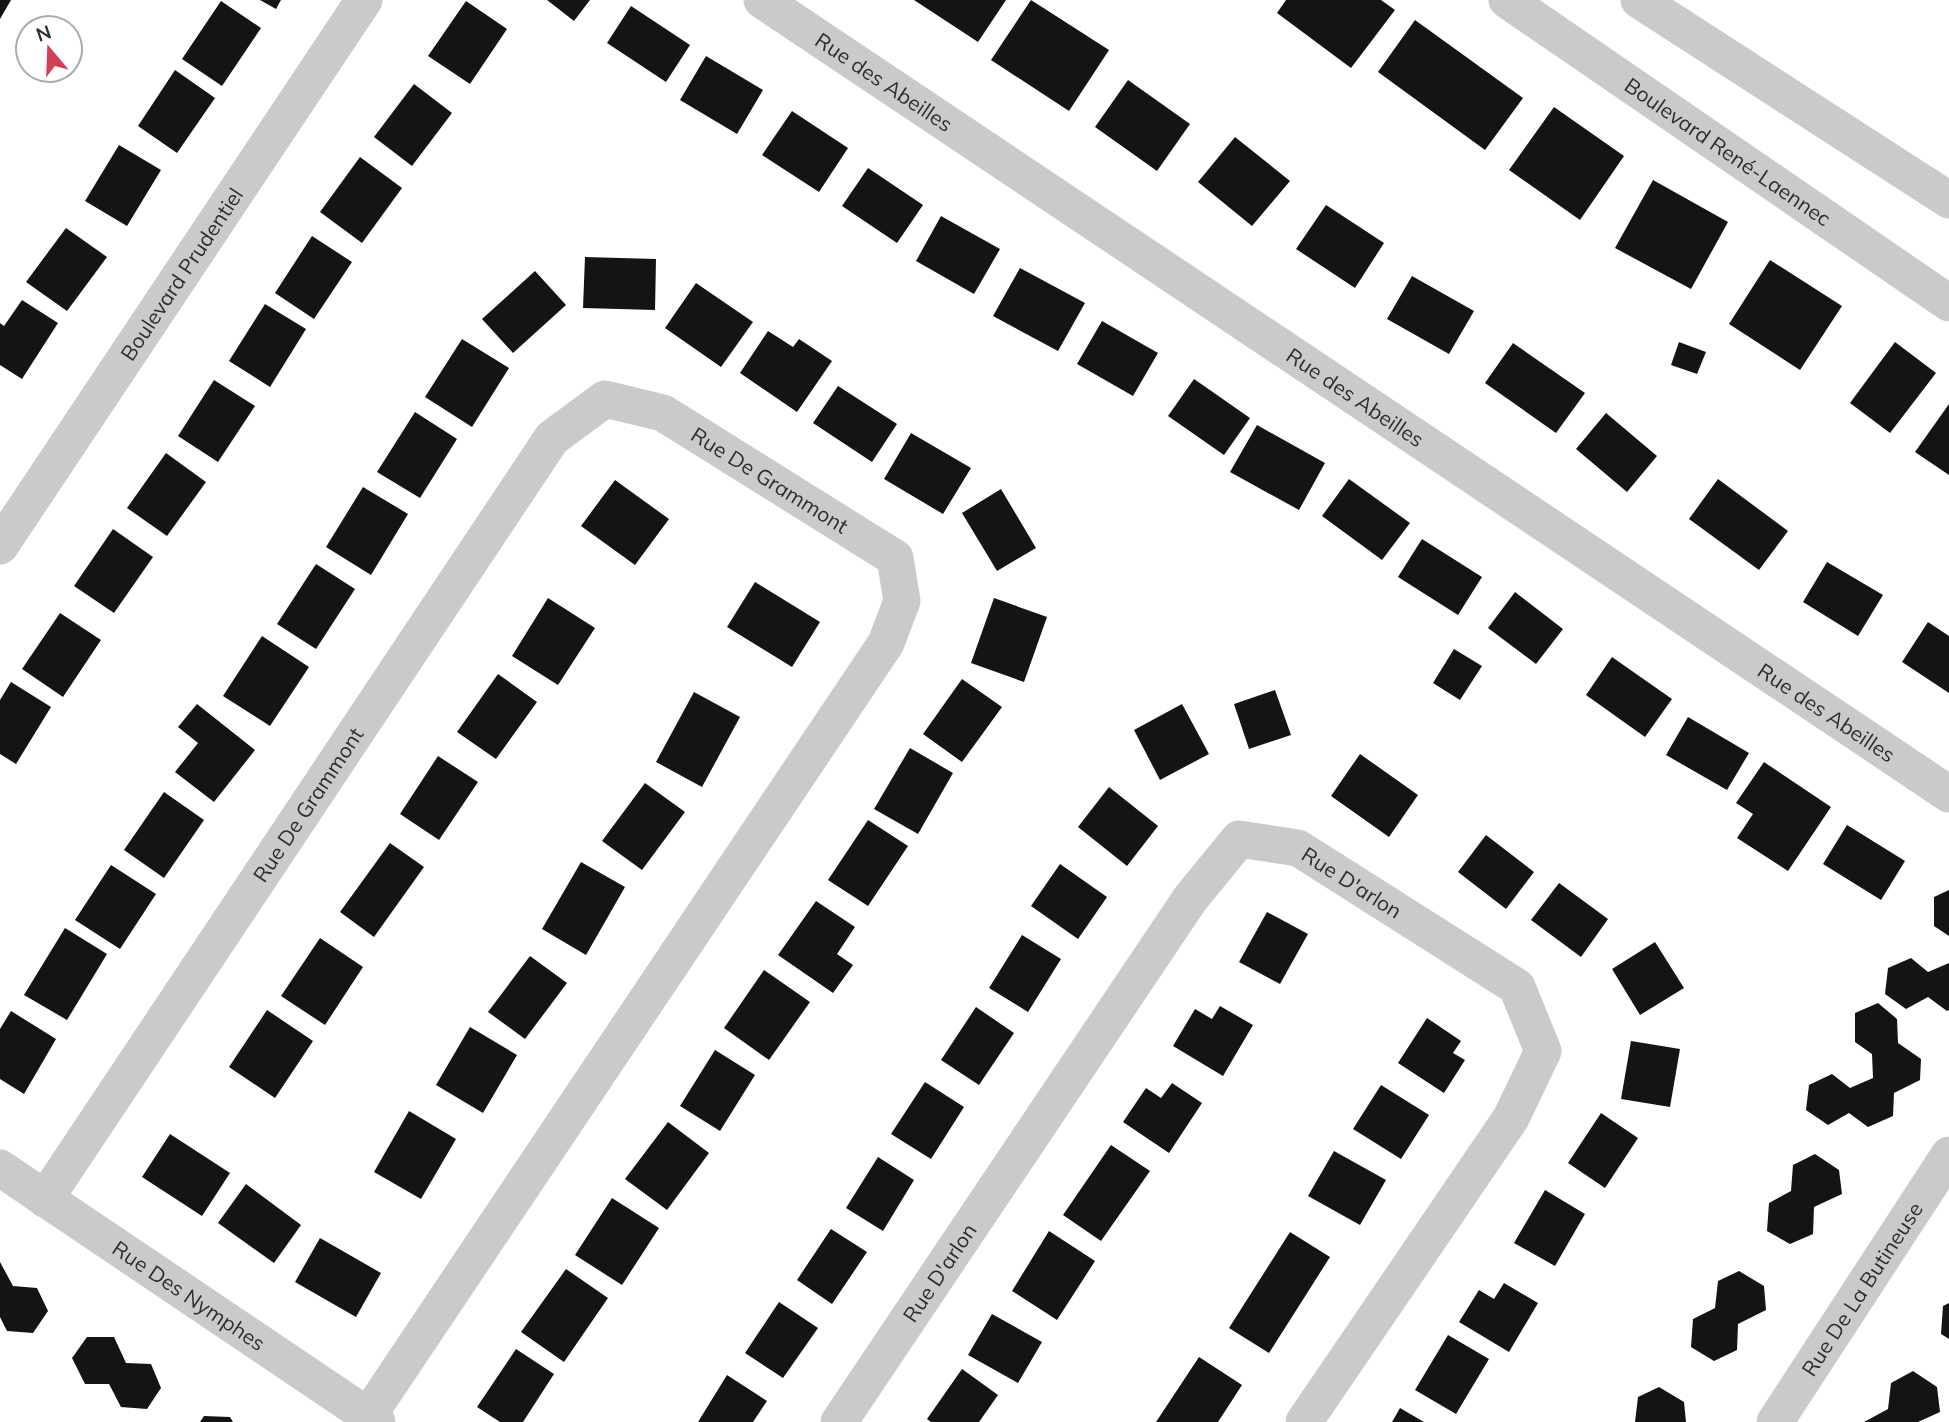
<svg xmlns="http://www.w3.org/2000/svg" width="1949" height="1422" font-family="Mulish,sans-serif">
  <rect width="100%" height="100%" fill="#fff"/>
  <g fill="#141414">
    <polygon points="0,0 11,0 0,19"/>
    <polygon points="260,0 281,0 276,9"/>
    <polygon points="547,0 590,0 574,21"/>
    <polygon points="914,0 1006,0 978,42"/>
    <polygon points="1031,0 1109,50 1069,111 991,60"/>
    <polygon points="1286,0 1381,0 1395,10 1351,68 1277,13"/>
    <polygon points="221,1 261,28 222,86 182,59"/>
    <polygon points="466,1 507,29 470,84 428,56"/>
    <polygon points="631,6 690,45 666,82 607,43"/>
    <polygon points="1415,20 1523,98 1485,150 1378,72"/>
    <polygon points="706,56 763,90 737,134 680,100"/>
    <polygon points="175,70 215,98 177,153 138,126"/>
    <polygon points="1128,80 1190,124 1157,171 1095,127"/>
    <polygon points="414,84 452,113 412,166 374,137"/>
    <polygon points="1554,107 1624,156 1580,220 1509,170"/>
    <polygon points="792,111 848,148 819,192 762,155"/>
    <polygon points="1235,137 1290,181 1252,226 1198,182"/>
    <polygon points="119,145 161,170 127,226 85,201"/>
    <polygon points="360,157 402,188 362,243 320,212"/>
    <polygon points="868,168 923,205 897,243 842,206"/>
    <polygon points="1653,180 1728,222 1691,289 1615,248"/>
    <polygon points="1326,205 1384,243 1355,288 1296,249"/>
    <polygon points="941,216 1000,249 974,294 916,261"/>
    <polygon points="66,228 107,257 67,311 26,282"/>
    <polygon points="312,236 352,262 314,319 275,293"/>
    <polygon points="585,257 656,259 655,310 583,308"/>
    <polygon points="1770,260 1842,306 1800,370 1729,324"/>
    <polygon points="1020,268 1085,303 1058,351 993,316"/>
    <polygon points="535,271 566,305 513,353 482,319"/>
    <polygon points="1412,276 1474,311 1449,354 1387,319"/>
    <polygon points="696,283 753,322 721,367 665,328"/>
    <polygon points="22,300 58,323 22,379 0,365 0,323 4,326"/>
    <polygon points="265,304 306,329 270,387 229,361"/>
    <polygon points="1102,321 1158,353 1133,396 1077,364"/>
    <polygon points="768,331 793,347 799,339 832,361 797,412 740,373"/>
    <polygon points="462,339 509,368 472,427 425,397"/>
    <polygon points="1679,342 1706,352 1697,374 1671,365"/>
    <polygon points="1895,342 1936,373 1890,433 1850,403"/>
    <polygon points="1513,343 1585,393 1556,433 1485,383"/>
    <polygon points="1194,379 1250,418 1224,455 1168,416"/>
    <polygon points="214,380 255,406 218,462 178,436"/>
    <polygon points="838,386 897,424 872,462 813,423"/>
    <polygon points="1949,404 1949,475 1915,452"/>
    <polygon points="415,412 457,439 420,498 377,472"/>
    <polygon points="1606,413 1657,456 1627,492 1576,449"/>
    <polygon points="1257,425 1325,463 1299,510 1230,472"/>
    <polygon points="911,433 971,468 943,514 884,479"/>
    <polygon points="166,453 206,482 167,536 127,508"/>
    <polygon points="1349,479 1410,523 1382,560 1322,516"/>
    <polygon points="1718,479 1788,531 1759,570 1689,519"/>
    <polygon points="615,480 669,519 635,565 581,526"/>
    <polygon points="363,487 408,514 371,575 326,547"/>
    <polygon points="1001,489 1036,548 997,571 962,513"/>
    <polygon points="113,529 153,557 114,613 74,586"/>
    <polygon points="1422,539 1482,577 1458,615 1398,577"/>
    <polygon points="1827,562 1883,595 1858,636 1803,602"/>
    <polygon points="316,564 355,589 316,649 277,624"/>
    <polygon points="755,582 820,622 792,667 727,627"/>
    <polygon points="1515,592 1563,629 1536,664 1488,628"/>
    <polygon points="548,598 595,628 558,685 512,656"/>
    <polygon points="994,598 1047,617 1024,682 971,663"/>
    <polygon points="60,613 101,640 63,697 22,669"/>
    <polygon points="1928,622 1949,636 1949,693 1902,662"/>
    <polygon points="262,636 309,667 270,726 223,696"/>
    <polygon points="1454,649 1482,666 1460,700 1433,683"/>
    <polygon points="1612,657 1672,699 1645,737 1586,695"/>
    <polygon points="498,674 537,702 496,759 457,732"/>
    <polygon points="962,679 1002,707 962,762 923,734"/>
    <polygon points="11,682 51,707 16,764 0,754 0,700"/>
    <polygon points="1275,690 1291,735 1249,749 1234,704"/>
    <polygon points="694,692 740,717 702,787 656,762"/>
    <polygon points="197,704 255,750 214,802 175,772 198,743 178,727"/>
    <polygon points="1182,704 1209,754 1160,780 1134,730"/>
    <polygon points="1688,717 1749,753 1727,790 1666,755"/>
    <polygon points="910,748 953,773 918,834 874,809"/>
    <polygon points="1360,754 1418,795 1389,837 1331,796"/>
    <polygon points="438,756 478,782 439,840 400,814"/>
    <polygon points="1764,762 1831,807 1788,871 1737,838 1753,814 1736,803"/>
    <polygon points="645,783 685,812 642,870 602,841"/>
    <polygon points="1109,787 1158,826 1127,866 1078,827"/>
    <polygon points="164,792 204,820 164,878 124,850"/>
    <polygon points="868,820 908,846 868,906 828,880"/>
    <polygon points="1847,825 1905,861 1881,900 1823,864"/>
    <polygon points="1486,835 1534,872 1506,909 1458,872"/>
    <polygon points="390,843 424,867 374,937 340,912"/>
    <polygon points="581,862 625,887 586,955 542,929"/>
    <polygon points="1060,864 1107,897 1078,939 1031,906"/>
    <polygon points="111,865 156,894 120,949 75,920"/>
    <polygon points="1559,883 1608,919 1581,957 1531,920"/>
    <polygon points="1949,890 1949,936 1934,926 1934,897"/>
    <polygon points="816,901 855,927 837,954 853,965 833,993 778,955"/>
    <polygon points="1267,912 1308,934 1280,984 1239,962"/>
    <polygon points="65,928 107,954 67,1020 24,995"/>
    <polygon points="1022,935 1061,959 1028,1012 989,988"/>
    <polygon points="320,938 363,967 325,1025 281,996"/>
    <polygon points="1655,942 1684,988 1640,1015 1612,969"/>
    <polygon points="530,956 567,983 525,1039 488,1012"/>
    <polygon points="1911,958 1928,972 1949,963 1949,1010 1947,1011 1928,997 1906,1009 1885,994 1888,968"/>
    <polygon points="764,970 810,1002 769,1060 724,1028"/>
    <polygon points="1878,1003 1897,1019 1898,1043 1921,1059 1920,1080 1894,1093 1893,1116 1868,1127 1849,1113 1828,1125 1806,1110 1809,1085 1832,1074 1850,1088 1873,1078 1872,1054 1855,1042 1855,1013"/>
    <polygon points="1220,1006 1253,1025 1223,1076 1173,1046 1195,1009 1212,1019"/>
    <polygon points="976,1007 1014,1033 979,1085 941,1060"/>
    <polygon points="267,1010 313,1041 275,1098 229,1067"/>
    <polygon points="11,1011 56,1039 24,1094 0,1079 0,1029"/>
    <polygon points="1427,1018 1461,1041 1453,1053 1465,1060 1444,1093 1398,1063"/>
    <polygon points="470,1027 517,1055 483,1113 436,1085"/>
    <polygon points="1631,1041 1680,1049 1670,1107 1621,1099"/>
    <polygon points="715,1050 755,1075 720,1131 680,1106"/>
    <polygon points="925,1082 964,1107 931,1159 891,1134"/>
    <polygon points="1172,1083 1202,1103 1169,1153 1123,1122 1146,1088 1161,1098"/>
    <polygon points="1381,1085 1429,1115 1401,1159 1353,1129"/>
    <polygon points="409,1111 456,1139 421,1199 374,1172"/>
    <polygon points="1601,1113 1638,1138 1605,1188 1568,1163"/>
    <polygon points="668,1122 709,1153 667,1210 625,1179"/>
    <polygon points="170,1134 230,1173 202,1216 142,1177"/>
    <polygon points="1111,1145 1150,1171 1101,1241 1063,1215"/>
    <polygon points="1334,1151 1386,1180 1360,1225 1308,1196"/>
    <polygon points="1815,1154 1839,1170 1842,1194 1814,1207 1813,1234 1790,1244 1767,1231 1769,1203 1791,1191 1793,1165"/>
    <polygon points="878,1157 914,1180 883,1231 846,1208"/>
    <polygon points="246,1184 301,1225 274,1263 218,1223"/>
    <polygon points="1545,1190 1585,1214 1555,1266 1514,1243"/>
    <polygon points="612,1198 659,1228 622,1285 575,1255"/>
    <polygon points="831,1229 867,1252 832,1304 797,1280"/>
    <polygon points="1049,1231 1095,1261 1057,1320 1012,1291"/>
    <polygon points="1290,1232 1330,1257 1269,1353 1229,1328"/>
    <polygon points="320,1238 381,1273 356,1317 295,1282"/>
    <polygon points="0,1262 13,1286 37,1288 48,1311 33,1333 7,1331 0,1317"/>
    <polygon points="566,1269 608,1298 564,1362 521,1332"/>
    <polygon points="1739,1271 1764,1286 1766,1310 1738,1324 1737,1350 1714,1361 1691,1347 1693,1319 1715,1308 1718,1281"/>
    <polygon points="1504,1283 1538,1303 1509,1352 1459,1322 1479,1290 1494,1299"/>
    <polygon points="779,1302 818,1328 783,1378 745,1353"/>
    <polygon points="1949,1303 1949,1339 1941,1334 1943,1306"/>
    <polygon points="992,1314 1042,1342 1018,1383 968,1355"/>
    <polygon points="1448,1335 1489,1359 1456,1414 1415,1390"/>
    <polygon points="87,1337 114,1337 126,1363 151,1364 161,1388 147,1409 121,1407 109,1384 85,1384 72,1358"/>
    <polygon points="516,1349 554,1374 523,1422 500,1422 477,1407"/>
    <polygon points="1199,1357 1242,1385 1218,1422 1156,1422"/>
    <polygon points="962,1369 998,1395 979,1422 931,1422 927,1419"/>
    <polygon points="1913,1371 1937,1387 1940,1412 1918,1422 1864,1422 1888,1409 1891,1383"/>
    <polygon points="727,1375 767,1401 753,1422 698,1422"/>
    <polygon points="1659,1387 1684,1402 1686,1422 1635,1422 1638,1397"/>
    <polygon points="1400,1408 1424,1422 1392,1422"/>
    <polygon points="204,1416 230,1417 233,1422 200,1422"/>
  </g>
  <g fill="none" stroke-linecap="round" stroke-linejoin="round">
    <g stroke="#cacaca" stroke-width="37">
      <path id="s1" d="M762,0L1949,794"/>
      <path id="s2" d="M1507,0L1949,303"/>
      <polyline points="1639,0 1949,200"/>
      <path id="s3" d="M0,546L364,0"/>
      <path id="s4" d="M0,1168L377,1422"/>
      <path id="s5" d="M45,1199L552,438L605,399L663,413L895,558L902,601L886,643L368,1416"/>
      <path id="s6" d="M839,1422L1190,899L1239,839L1298,848L1517,987L1543,1051L1511,1118L1304,1422"/>
      <path id="s7" d="M1775,1422L1949,1155"/>
    </g>
  </g>
  <g text-anchor="middle" dominant-baseline="central" stroke-width="7" stroke-linejoin="round" paint-order="stroke">
    <g font-size="21" fill="#2d2d2d" stroke="#fff">
      <text stroke="none"><textPath href="#s1" startOffset="147">Rue des Abeilles</textPath></text>
      <text stroke="none"><textPath href="#s2" startOffset="268">Boulevard René-Laennec</textPath></text>
      <text stroke="none"><textPath href="#s3" startOffset="327">Boulevard Prudentiel</textPath></text>
      <text stroke="none"><textPath href="#s1" startOffset="714">Rue des Abeilles</textPath></text>
      <text stroke="none"><textPath href="#s5" startOffset="1166">Rue De Grammont</textPath></text>
      <text stroke="none"><textPath href="#s1" startOffset="1281">Rue des Abeilles</textPath></text>
      <text stroke="none"><textPath href="#s5" startOffset="474">Rue De Grammont</textPath></text>
      <text stroke="none"><textPath href="#s6" startOffset="831">Rue D'arlon</textPath></text>
      <text stroke="none"><textPath href="#s6" startOffset="180">Rue D'arlon</textPath></text>
      <text stroke="none"><textPath href="#s7" startOffset="159">Rue De La Butineuse</textPath></text>
      <text stroke="none"><textPath href="#s4" startOffset="228">Rue Des Nymphes</textPath></text>
    </g>
  </g>
  <g transform="translate(49 49) rotate(341)"><circle r="33" fill="#ffffff" stroke="#ababab" stroke-width="2"/>
  <path d="M0-5L12 26L0 18L-12 26Z" fill="#d24058"/>
  <text y="-10" font-size="19" font-weight="bold" text-anchor="middle" fill="#2d2d2d">N</text>
  </g>
</svg>
